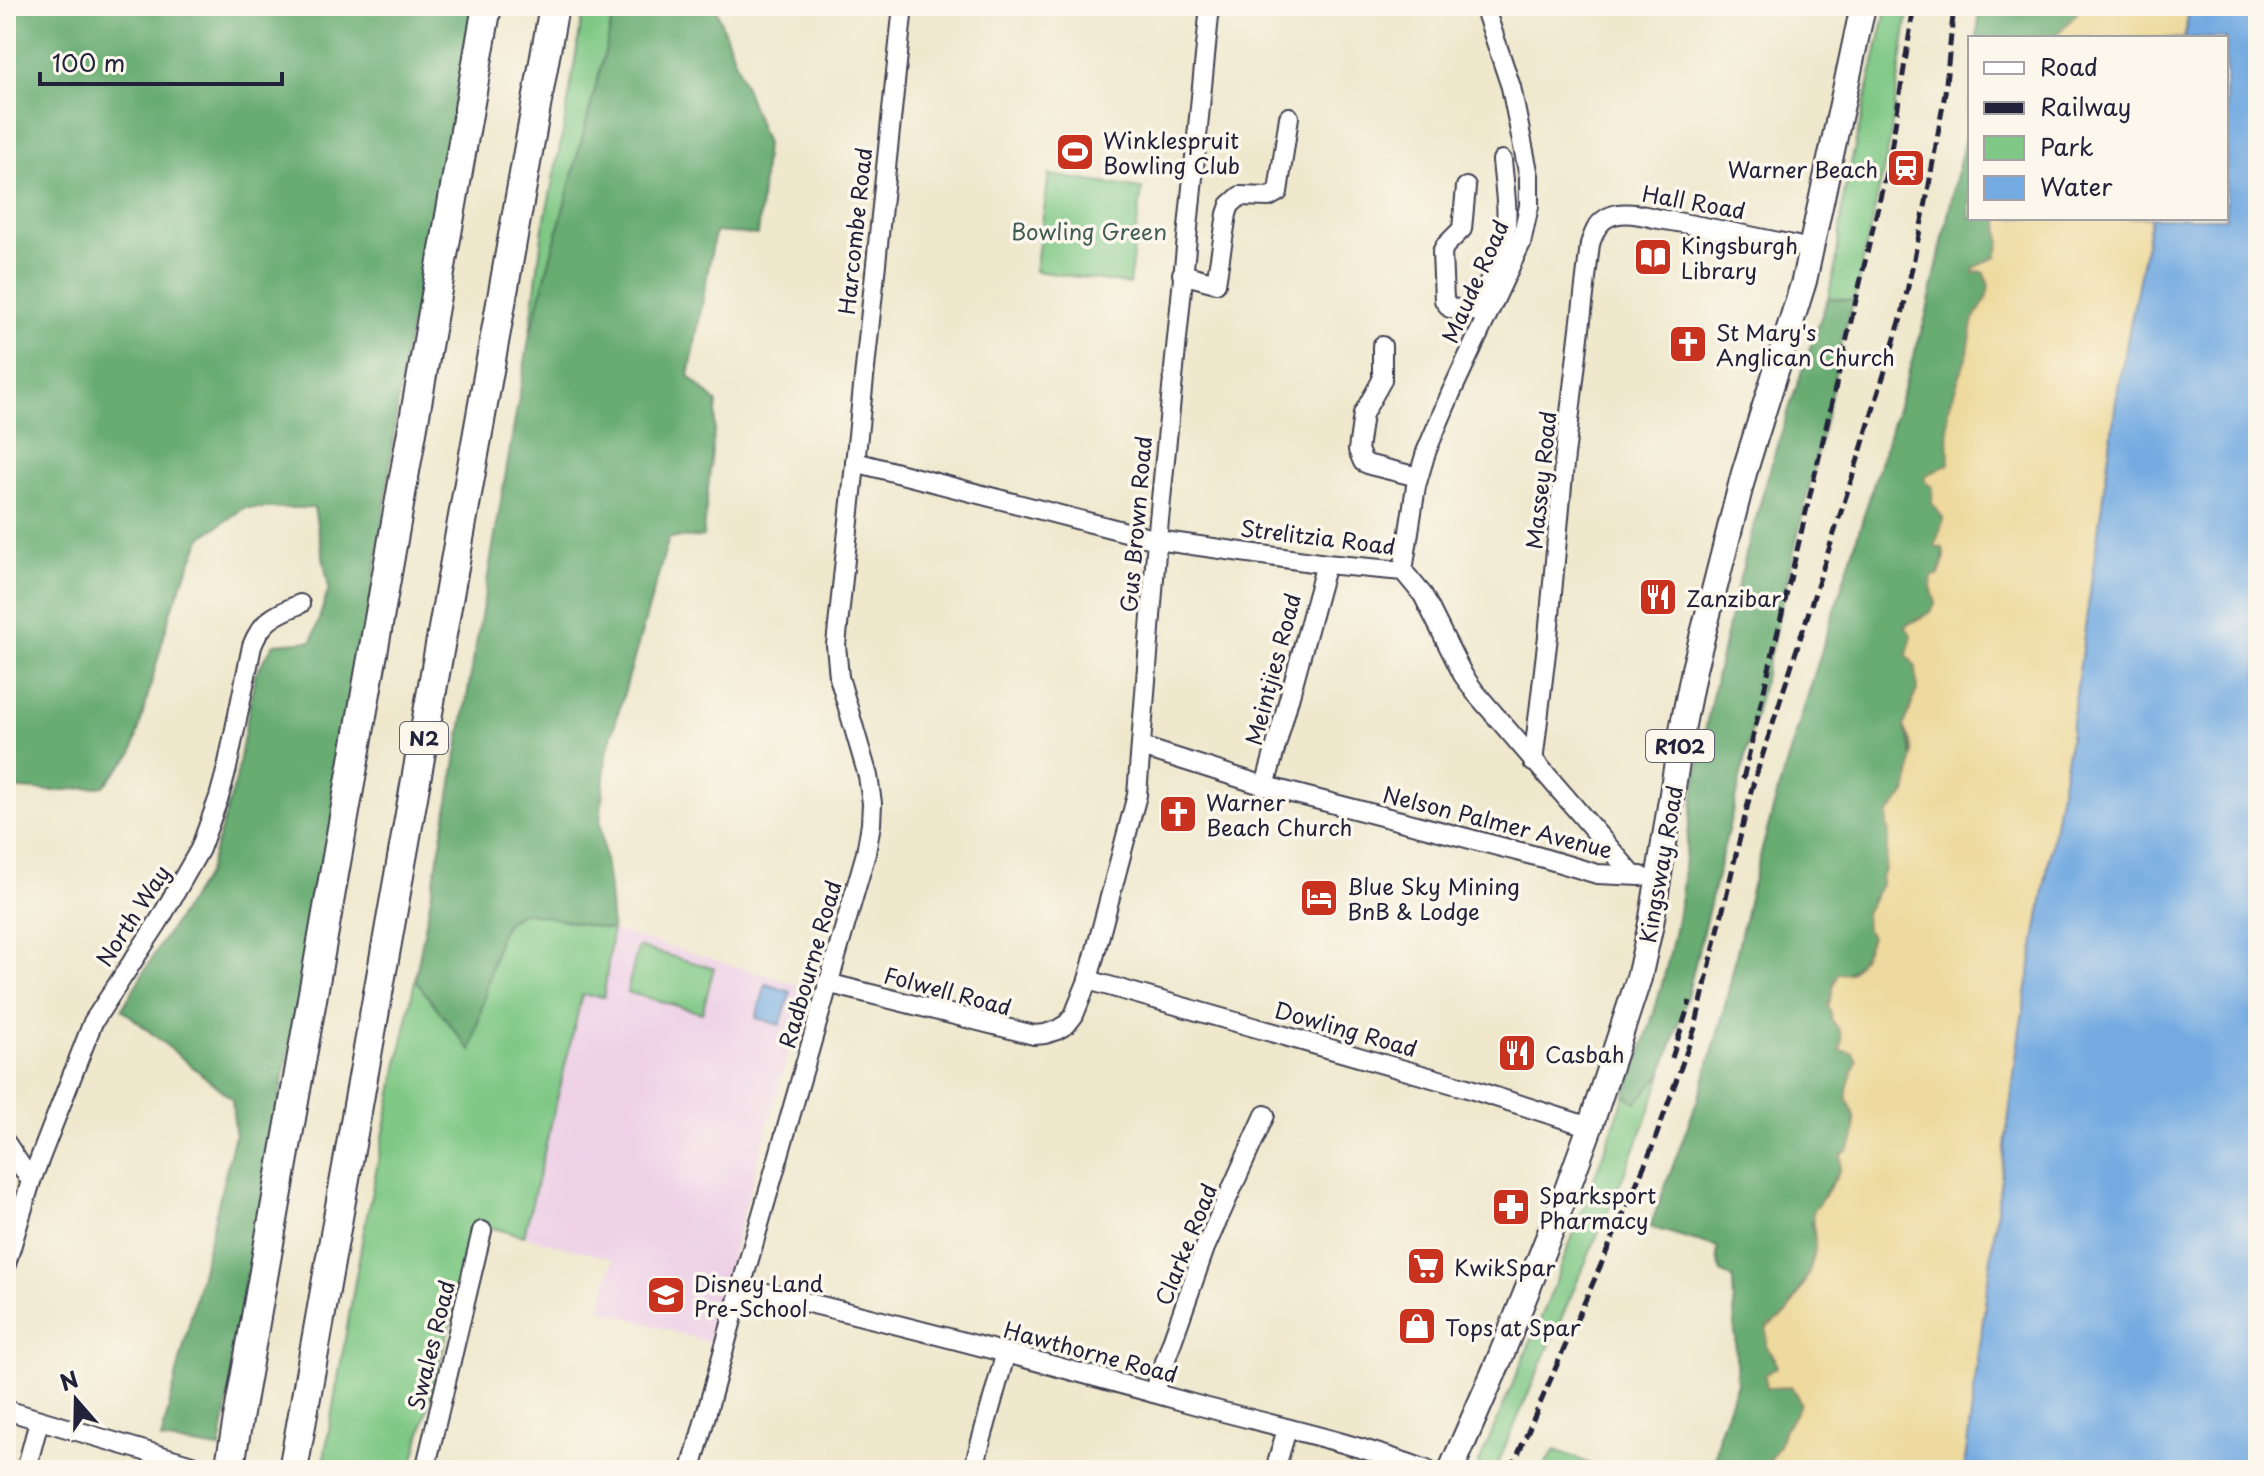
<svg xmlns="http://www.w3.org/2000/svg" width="2264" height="1476" font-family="'Playpen Sans',sans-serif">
  <rect width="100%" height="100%" fill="#fbf7ec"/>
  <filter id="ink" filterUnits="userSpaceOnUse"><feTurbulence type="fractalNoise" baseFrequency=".0125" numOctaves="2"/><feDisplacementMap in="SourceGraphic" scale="16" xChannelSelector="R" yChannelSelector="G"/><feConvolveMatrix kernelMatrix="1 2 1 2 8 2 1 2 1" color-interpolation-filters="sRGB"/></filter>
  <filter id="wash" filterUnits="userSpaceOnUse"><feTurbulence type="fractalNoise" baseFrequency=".006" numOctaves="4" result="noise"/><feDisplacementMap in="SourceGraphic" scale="32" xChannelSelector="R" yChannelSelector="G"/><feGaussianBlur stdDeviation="1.8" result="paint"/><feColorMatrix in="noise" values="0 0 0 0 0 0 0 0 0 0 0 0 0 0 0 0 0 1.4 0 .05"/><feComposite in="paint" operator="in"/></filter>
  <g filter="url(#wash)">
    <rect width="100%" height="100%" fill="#efe8cd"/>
    <polygon fill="#eed0e7" points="524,912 612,930 806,987 708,1342 600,1309 613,1259 477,1224"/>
    <g fill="#7fc885" stroke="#507560" stroke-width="2">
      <polygon points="584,6 615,6 606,48 529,339 543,228 564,127"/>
      <polygon points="1887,6 1909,6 1889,145 1854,301 1828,298 1836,264 1844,194"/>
      <polygon points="1049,175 1142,189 1129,284 1035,271"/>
      <polygon points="524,912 612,930 604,997 582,995 524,1236 477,1224 411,1470 322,1470 364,1230 415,980 471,1050 499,937 508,920"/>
      <polygon points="638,947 714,968 702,1013 627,992"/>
      <polygon points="1662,1074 1648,1116 1625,1172 1495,1470 1476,1470 1551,1294 1625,1095 1636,1102"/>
      <polygon points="1555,1450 1605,1470 1541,1470"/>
    </g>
    <g fill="#67ac72" stroke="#446756" stroke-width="2">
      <polygon points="6,6 473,6 438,206 403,362 381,537 316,925 282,1084 220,1449 161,1440 235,1134 232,1099 122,1009 159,946 207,874 236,780 255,674 274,644 312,641 329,588 314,508 244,508 201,538 171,610 132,754 104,786 56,791 6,788"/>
      <polygon points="615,6 715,6 766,144 758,235 715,232 689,376 717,403 703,537 669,538 606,755 600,823 609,889 612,930 524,912 508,920 499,937 471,1051 415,980 450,795 529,339 606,48"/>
      <polygon points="1980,6 2083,6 2062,30 2052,38 1977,38"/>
      <path d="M1970,98V218H1999L2000,243L1996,257L1975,267L1974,272L1980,271L1985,273L1989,286L1986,300L1974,319L1968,352L1948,410L1949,464C1935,472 1933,487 1932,503L1944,519L1936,547L1943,548C1946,562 1939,575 1931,587L1936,603L1931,612L1905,626L1913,636L1908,655L1916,667L1917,690L1904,726C1913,746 1916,771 1906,792C1900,804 1889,809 1887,824C1887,828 1889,832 1889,836C1888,845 1888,858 1885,867C1883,873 1882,878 1881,884C1879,891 1874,895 1871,901C1866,911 1866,926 1871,937C1864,959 1855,971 1834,982L1833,995L1828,1005L1833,1016L1831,1019L1841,1030L1843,1043L1853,1053L1857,1060C1854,1070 1845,1087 1847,1097C1847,1101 1851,1105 1852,1109C1857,1125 1857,1147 1841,1155V1167L1825,1193L1811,1222L1816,1244L1809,1273L1788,1311L1779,1321L1766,1346C1781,1364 1777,1368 1767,1388L1791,1387L1797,1394L1800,1404L1794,1416L1784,1429L1779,1445L1765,1470H1714L1719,1434L1737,1383L1733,1279L1721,1272L1717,1257L1718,1247L1650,1227L1702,1088L1723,1015L1750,893L1778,791L1926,316L1967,128Z"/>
      <path d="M1828,298L1854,301L1842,338L1829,404L1725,843L1684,1008L1662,1074L1636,1102L1625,1095C1647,1040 1665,980 1677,921C1682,898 1683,873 1686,849C1691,813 1696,777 1703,741C1732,591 1774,442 1828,298Z"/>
    </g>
    <g fill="#eeda9e" stroke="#887e6c" stroke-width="2">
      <polygon points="2083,6 2190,6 2184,38 2052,38 2062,30"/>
      <path d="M1999,218H2151L2117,394L2070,738L2020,1029L1964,1470H1765L1779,1445L1784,1429L1794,1416L1800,1404L1797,1394L1791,1387L1767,1388L1765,1375L1777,1367L1775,1358L1766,1346L1767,1327C1774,1323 1782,1319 1787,1312C1799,1297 1817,1261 1815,1242C1815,1230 1811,1222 1813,1210C1819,1206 1837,1177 1840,1169C1841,1164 1841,1160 1841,1155C1857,1147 1857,1124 1852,1109C1851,1105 1847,1101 1847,1097C1845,1087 1854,1070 1857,1060L1853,1053L1840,1050C1845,1037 1840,1030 1831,1019L1832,1016L1828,1005C1834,995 1832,984 1838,974L1850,973C1861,962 1866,952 1871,937L1866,927L1865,913L1881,885V877L1885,870L1889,834L1887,825L1888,814L1906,794L1910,776L1913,753L1911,741L1904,726L1917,690L1916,667L1907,655L1912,636L1905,626L1931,612L1936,603L1931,587L1932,576L1939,575L1945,557L1943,548L1935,546L1944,519L1932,503L1933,487L1925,482V476L1949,464L1948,410L1968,352L1974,319L1986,300L1989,286L1985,273L1980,271L1973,273L1975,267L1996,257L2000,243Z"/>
    </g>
    <g fill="#73aae1" stroke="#4a668e" stroke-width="2">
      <polygon points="2190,6 2258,6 2258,1470 1964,1470 2020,1029 2070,738 2117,394 2151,218 2226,218 2226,38 2184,38"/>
      <polygon points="766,984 791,992 780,1025 756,1018"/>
    </g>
  </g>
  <g filter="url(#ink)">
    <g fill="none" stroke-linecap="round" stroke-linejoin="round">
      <defs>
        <g id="minor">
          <polyline points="1466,187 1462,229 1445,246 1442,252 1444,300 1450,308 1488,313"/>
          <polyline points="1182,274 1216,283 1227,214 1230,205 1240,196 1269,197 1278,192 1289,117"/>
          <path d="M1476,311C1486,287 1500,261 1505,235C1509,211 1504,185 1502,160"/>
          <polyline points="1382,346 1382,380 1363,414 1358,450 1363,462 1370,465 1418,477"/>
          <polyline points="855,462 1157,540 1326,564 1403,571 1423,595 1463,675 1475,692 1632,874"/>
          <polyline points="1403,571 1416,486 1426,452 1451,393 1521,243 1529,206 1529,176 1511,87 1484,6"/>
          <polyline points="1142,747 1265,786 1540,857 1597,874 1641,876"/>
          <path d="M1533,762L1548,636L1564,464L1590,244C1594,232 1598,221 1611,216C1625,210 1645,216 1659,219C1710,227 1760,238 1811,249"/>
          <polyline points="1265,786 1326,564"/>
          <polyline points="1088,980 1464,1087 1590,1127"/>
          <polyline points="827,983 1034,1035 1045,1034 1057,1030 1067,1024 1074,1015 1088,980 1137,795 1157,540 1210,6"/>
          <polyline points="6,1143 31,1181"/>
          <path d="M6,1264L31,1181L93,1022L159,921L200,849L219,797L227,768L252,646C262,620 275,615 300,604"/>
          <path d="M741,1287C893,1322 1043,1362 1193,1404C1271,1425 1351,1442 1427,1470"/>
          <polyline points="1154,1393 1205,1248 1265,1115"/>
          <polyline points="6,1410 209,1470"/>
          <polyline points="26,1470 39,1421"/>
          <polyline points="425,1470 482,1231"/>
          <polyline points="691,1470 741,1287 866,853 871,824 872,803 868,776 839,677 836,645 903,6"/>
          <polyline points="973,1470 1006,1352"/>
          <polyline points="1275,1470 1287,1429"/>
        </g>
        <polyline id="major" points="1451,1470 1498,1363 1564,1198 1590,1127 1639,978 1651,924 1683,725 1694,669 1744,473 1804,281 1863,6"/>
        <g id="highway">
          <polyline points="229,1470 487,6"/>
          <polyline points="293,1470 554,6"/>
        </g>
      </defs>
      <use href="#minor" stroke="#414051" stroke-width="22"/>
      <use href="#major" stroke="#414051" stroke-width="28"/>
      <use href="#highway" stroke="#414051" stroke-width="32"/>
      <use href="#minor" stroke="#fff" stroke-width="18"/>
      <use href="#major" stroke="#fff" stroke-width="24"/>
      <use href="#highway" stroke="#fff" stroke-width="28"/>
      <g stroke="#22223b" stroke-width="5" stroke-dasharray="12 6" stroke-linecap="butt">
        <polyline points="1743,779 1890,156 1914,6"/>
        <polyline points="1672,1058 1690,1001"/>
        <polyline points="1511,1470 1652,1148 1695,1028 1751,791 1860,453 1902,315 1926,202 1945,93 1954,6"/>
      </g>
    </g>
  </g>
  <defs>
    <symbol id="stadium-square" viewBox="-11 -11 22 22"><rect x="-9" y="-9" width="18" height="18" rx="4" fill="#c8321e" stroke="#fbf7ec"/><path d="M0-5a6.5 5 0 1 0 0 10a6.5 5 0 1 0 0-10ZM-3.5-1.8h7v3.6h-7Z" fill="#fff"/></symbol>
    <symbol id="station-square" viewBox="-11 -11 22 22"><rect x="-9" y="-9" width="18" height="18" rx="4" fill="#c8321e" stroke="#fbf7ec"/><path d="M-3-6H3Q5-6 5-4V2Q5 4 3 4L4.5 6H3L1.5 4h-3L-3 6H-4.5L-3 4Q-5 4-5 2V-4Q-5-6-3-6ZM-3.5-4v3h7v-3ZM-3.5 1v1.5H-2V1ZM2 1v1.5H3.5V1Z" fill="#fff"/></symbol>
    <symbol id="library-square" viewBox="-11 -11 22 22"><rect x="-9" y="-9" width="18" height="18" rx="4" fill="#c8321e" stroke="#fbf7ec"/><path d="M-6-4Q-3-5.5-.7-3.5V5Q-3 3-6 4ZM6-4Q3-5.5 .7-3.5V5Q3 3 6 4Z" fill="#fff"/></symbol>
    <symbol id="church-square" viewBox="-11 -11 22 22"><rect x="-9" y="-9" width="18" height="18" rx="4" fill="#c8321e" stroke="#fbf7ec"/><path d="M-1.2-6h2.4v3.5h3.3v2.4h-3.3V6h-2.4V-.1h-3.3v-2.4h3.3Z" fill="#fff"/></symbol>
    <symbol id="restaurant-square" viewBox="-11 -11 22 22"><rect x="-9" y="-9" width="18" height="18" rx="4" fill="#c8321e" stroke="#fbf7ec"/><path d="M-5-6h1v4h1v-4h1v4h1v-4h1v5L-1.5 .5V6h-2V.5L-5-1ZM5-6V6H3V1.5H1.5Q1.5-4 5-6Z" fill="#fff"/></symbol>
    <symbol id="hotel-square" viewBox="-11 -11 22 22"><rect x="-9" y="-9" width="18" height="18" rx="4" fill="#c8321e" stroke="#fbf7ec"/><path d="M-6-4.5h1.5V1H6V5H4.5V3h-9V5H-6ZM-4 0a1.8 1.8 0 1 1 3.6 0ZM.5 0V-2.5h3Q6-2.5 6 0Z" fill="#fff"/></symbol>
    <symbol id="pharmacy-square" viewBox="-11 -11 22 22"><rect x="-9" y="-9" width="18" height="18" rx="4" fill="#c8321e" stroke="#fbf7ec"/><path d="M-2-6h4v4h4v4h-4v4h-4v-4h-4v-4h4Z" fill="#fff"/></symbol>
    <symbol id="supermarket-square" viewBox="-11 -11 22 22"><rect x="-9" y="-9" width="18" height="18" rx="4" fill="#c8321e" stroke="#fbf7ec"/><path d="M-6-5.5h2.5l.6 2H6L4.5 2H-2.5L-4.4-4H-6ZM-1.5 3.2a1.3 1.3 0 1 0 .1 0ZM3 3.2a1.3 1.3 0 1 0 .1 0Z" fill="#fff"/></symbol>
    <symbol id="school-square" viewBox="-11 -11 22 22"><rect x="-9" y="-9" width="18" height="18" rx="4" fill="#c8321e" stroke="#fbf7ec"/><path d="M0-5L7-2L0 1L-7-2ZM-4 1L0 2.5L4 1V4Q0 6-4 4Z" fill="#fff"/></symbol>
    <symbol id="shop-square" viewBox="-11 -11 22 22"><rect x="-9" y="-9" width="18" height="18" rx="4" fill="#c8321e" stroke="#fbf7ec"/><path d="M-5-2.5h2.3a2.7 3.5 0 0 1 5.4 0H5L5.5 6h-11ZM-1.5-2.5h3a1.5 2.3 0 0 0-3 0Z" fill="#fff"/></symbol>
  </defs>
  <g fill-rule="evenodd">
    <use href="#stadium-square" x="1053" y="130" width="44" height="44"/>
    <use href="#station-square" x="1884" y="146" width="44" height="44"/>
    <use href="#library-square" x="1631" y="235" width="44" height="44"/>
    <use href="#church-square" x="1666" y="322" width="44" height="44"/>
    <use href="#restaurant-square" x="1636" y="575" width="44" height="44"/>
    <use href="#church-square" x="1156" y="792" width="44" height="44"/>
    <use href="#hotel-square" x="1297" y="876" width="44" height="44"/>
    <use href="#restaurant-square" x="1495" y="1031" width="44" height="44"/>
    <use href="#pharmacy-square" x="1489" y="1185" width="44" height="44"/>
    <use href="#supermarket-square" x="1404" y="1244" width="44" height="44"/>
    <use href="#school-square" x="644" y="1273" width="44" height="44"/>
    <use href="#shop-square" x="1395" y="1304" width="44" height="44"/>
  </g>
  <g text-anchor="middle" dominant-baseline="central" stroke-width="7" stroke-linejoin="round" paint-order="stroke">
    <g fill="#fbf7ec" stroke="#636270" stroke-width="2">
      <rect x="400" y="722" width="48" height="32" rx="6"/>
      <rect x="1646" y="730" width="68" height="32" rx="6"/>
    </g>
    <g font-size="20" font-weight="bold" fill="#22223b">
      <text x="424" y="738">N2</text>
      <text x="1680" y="746">R102</text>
    </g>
    <g font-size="22" fill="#22223b" stroke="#fbf7ec" text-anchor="start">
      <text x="1103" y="139">Winklespruit<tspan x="1103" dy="25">Bowling Club</tspan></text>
      <text x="1878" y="168" text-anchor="end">Warner Beach</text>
      <text x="1681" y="244">Kingsburgh<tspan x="1681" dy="25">Library</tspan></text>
      <text x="1716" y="331">St Mary's<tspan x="1716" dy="25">Anglican Church</tspan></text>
      <text x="1686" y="597">Zanzibar</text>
      <text x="1206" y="801">Warner<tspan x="1206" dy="25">Beach Church</tspan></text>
      <text x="1347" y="885">Blue Sky Mining<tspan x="1347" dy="25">BnB &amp; Lodge</tspan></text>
      <text x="1545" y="1053">Casbah</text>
      <text x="1539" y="1194">Sparksport<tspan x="1539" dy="25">Pharmacy</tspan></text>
      <text x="1454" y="1266">KwikSpar</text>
      <text x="694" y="1282">Disney Land<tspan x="694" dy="25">Pre-School</tspan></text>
      <text x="1445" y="1326">Tops at Spar</text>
    </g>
    <g font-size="22" fill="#22223b" stroke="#fbf7ec">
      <text transform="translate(1694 201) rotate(10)">Hall Road</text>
      <text transform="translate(854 231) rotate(-84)">Harcombe Road</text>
      <text transform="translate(1474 281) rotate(-66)">Maude Road</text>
      <text transform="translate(1540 480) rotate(-84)">Massey Road</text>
      <text transform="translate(1135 524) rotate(-85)">Gus Brown Road</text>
      <text transform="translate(1318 536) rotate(7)">Strelitzia Road</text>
      <text transform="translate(1272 669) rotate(-75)">Meintjies Road</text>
      <text transform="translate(1498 821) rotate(14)">Nelson Palmer Avenue</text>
      <text transform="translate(1660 864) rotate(-80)">Kingsway Road</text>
      <text transform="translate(132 915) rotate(-57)">North Way</text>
      <text transform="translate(809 964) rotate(-74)">Radbourne Road</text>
      <text transform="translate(948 990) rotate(15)">Folwell Road</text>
      <text transform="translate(1346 1028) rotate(16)">Dowling Road</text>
      <text transform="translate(1185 1244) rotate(-68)">Clarke Road</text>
      <text transform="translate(430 1345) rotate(-76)">Swales Road</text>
      <text transform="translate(1091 1351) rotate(15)">Hawthorne Road</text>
    </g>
    <g font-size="22" fill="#435c55" stroke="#fbf7ec">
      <text x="1089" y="230">Bowling Green</text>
    </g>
  </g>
  <rect width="2264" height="1476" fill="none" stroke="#fbf7ec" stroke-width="32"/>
  <rect x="1968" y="36" width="260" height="184" fill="#fbf7ec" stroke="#a4a2a5" stroke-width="2"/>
  <rect x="1984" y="62" width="40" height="12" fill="#ffffff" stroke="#a4a2a5" stroke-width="2"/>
  <text x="2040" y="76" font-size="24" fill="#22223b">Road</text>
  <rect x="1984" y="102" width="40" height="12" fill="#22223b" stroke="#a4a2a5" stroke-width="2"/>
  <text x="2040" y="116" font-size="24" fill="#22223b">Railway</text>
  <rect x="1984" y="136" width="40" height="24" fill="#7fc885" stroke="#a4a2a5" stroke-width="2"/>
  <text x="2040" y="156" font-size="24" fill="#22223b">Park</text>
  <rect x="1984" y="176" width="40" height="24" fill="#73aae1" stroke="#a4a2a5" stroke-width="2"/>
  <text x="2040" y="196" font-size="24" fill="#22223b">Water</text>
  <g transform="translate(76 1400) rotate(340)" stroke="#fbf7ec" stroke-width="6" paint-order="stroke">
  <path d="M0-6L14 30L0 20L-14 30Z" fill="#22223b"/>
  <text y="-12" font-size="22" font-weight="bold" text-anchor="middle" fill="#22223b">N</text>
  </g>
  <path d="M40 72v12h242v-12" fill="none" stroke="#22223b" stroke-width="4"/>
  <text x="52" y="72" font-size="24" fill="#22223b" stroke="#fbf7ec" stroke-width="6" paint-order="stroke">100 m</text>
</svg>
